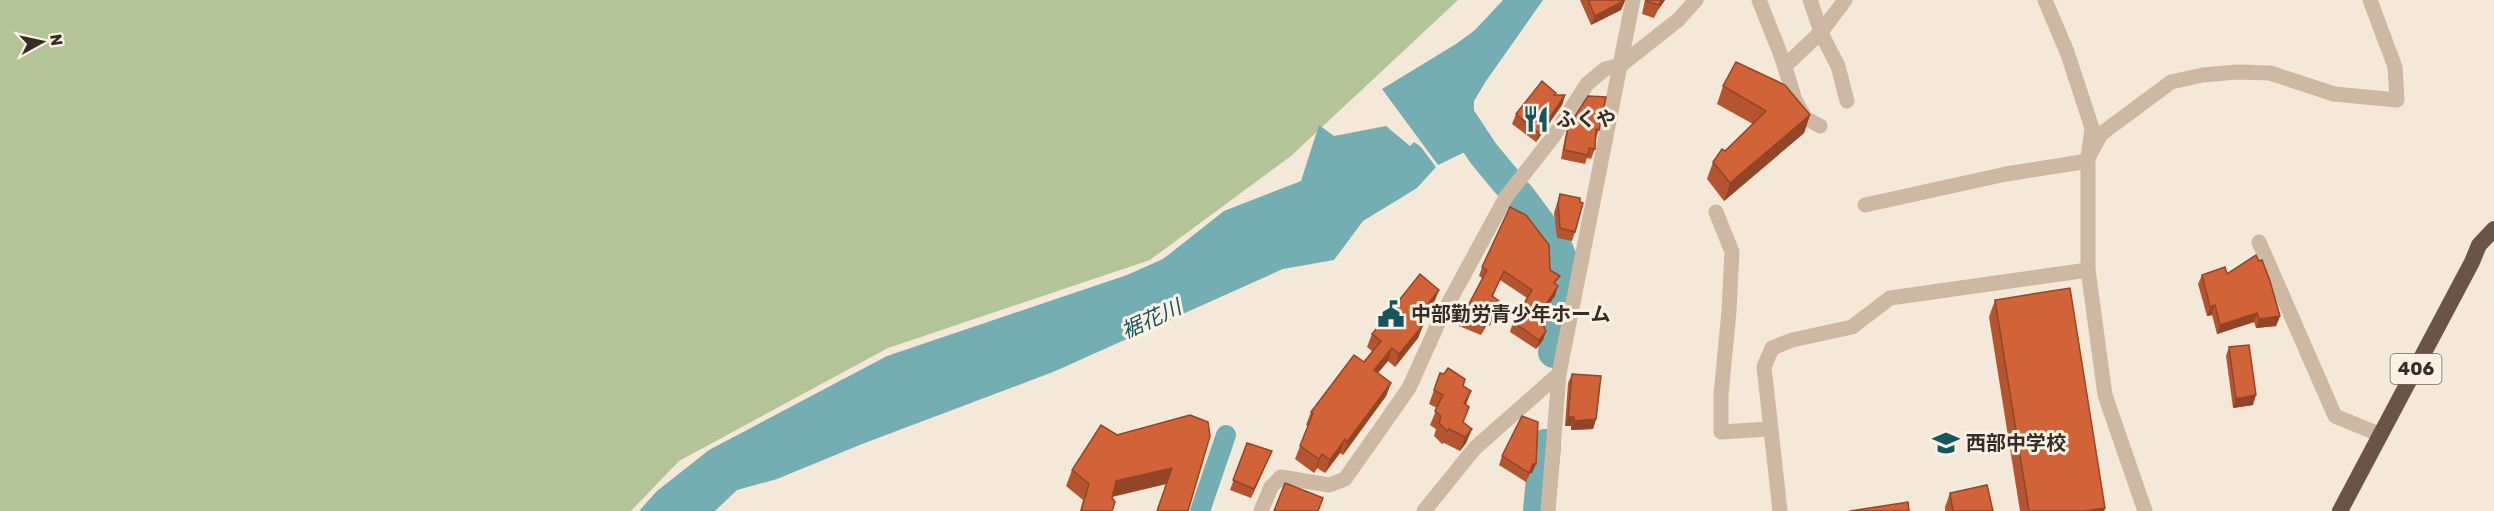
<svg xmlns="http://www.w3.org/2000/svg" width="2494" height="511" font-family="Rubik,'Noto Sans JP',sans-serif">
  <rect width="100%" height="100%" fill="#f4e8d8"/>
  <polygon fill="#b3c497" points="0,0 1458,0 1291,156 1150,260 888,348 679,461 631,511 0,511"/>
  <g fill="#74aeb3">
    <polygon points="1503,0 1543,0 1486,81 1474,101 1474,116 1477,133 1467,151 1438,165 1382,89 1456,44 1475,30"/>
    <polygon points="1319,125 1334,136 1386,126 1410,146 1414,142 1421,147 1436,167 1417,188 1363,221 1334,260 1283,269 1053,372 862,444 777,479 737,490 715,511 639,511 657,491 709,450 887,356 1127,275 1163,259 1224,211 1301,181"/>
  </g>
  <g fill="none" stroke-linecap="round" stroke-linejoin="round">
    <polyline stroke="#74aeb3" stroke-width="20" points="1200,511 1226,435"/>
    <g stroke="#74aeb3" stroke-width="32">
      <polyline points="1450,103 1483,153 1507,182"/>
      <polyline points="1519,196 1556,246 1565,268 1554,352"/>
      <polyline points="1539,511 1545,445"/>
    </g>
    <g stroke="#cdb8a3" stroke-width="15">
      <polyline points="1759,0 1782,58 1795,100 1805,118 1820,126"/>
      <polyline points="1810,0 1823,37 1838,66 1847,101"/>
      <polyline points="2045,0 2067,52 2092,128 2088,158 2088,270 2105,395 2145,511"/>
      <polyline points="1785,66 1821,32 1845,0"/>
      <polyline points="1865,205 2006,174 2082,162 2088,158 2101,134 2171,82 2203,75 2237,72 2270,73 2334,94 2397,100 2395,67 2370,0"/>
      <polyline points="1716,212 1732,252 1729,311 1721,395 1721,432 1769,429"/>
      <polyline points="2259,242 2335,416 2381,435"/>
      <polyline points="1261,511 1271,487 1281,477 1329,485 1345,479 1409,388 1442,315 1506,197 1553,137 1587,84 1605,69 1621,65 1678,20 1696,0"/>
      <polyline points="1424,511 1475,448 1559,374"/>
      <polyline points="1548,511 1559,374 1633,0"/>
      <polyline points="1780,511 1764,367 1772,348 1792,340 1852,327 1890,298 2088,270"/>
    </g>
    <polyline stroke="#6a5448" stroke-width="16" points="2340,511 2472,262 2479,245 2494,229"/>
  </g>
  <g fill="#b55530">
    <polygon points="1580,0 1625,0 1621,10 1591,25"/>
    <polygon points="1645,0 1665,0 1658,10 1654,18 1642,14"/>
    <polygon points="1723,86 1810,115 1804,133 1724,201 1707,179 1713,162 1753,124 1717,104"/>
    <polygon points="1565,95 1562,105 1536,142 1512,124 1516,114"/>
    <polygon points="1568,127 1599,130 1596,138 1595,149 1591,159 1587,158 1585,164 1561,159 1565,137"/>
    <polygon points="1560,194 1575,232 1572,241 1557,238 1554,213"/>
    <polygon points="1482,267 1550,270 1556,285 1555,296 1544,311 1544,329 1546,331 1543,340 1536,349 1510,332 1513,322 1527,298 1500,280 1493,296 1499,301 1490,326 1487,324 1481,335 1459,326 1462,317 1482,278 1479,276"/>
    <polygon points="2202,275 2280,316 2276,326 2256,328 2254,322 2217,334 2212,315 2207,316 2198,284"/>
    <polygon points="1995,300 2105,508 2104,511 2020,511 1989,317"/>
    <polygon points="1434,303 1419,322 1423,325 1418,338 1395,367 1388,361 1378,373 1391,383 1386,396 1343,455 1340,453 1325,473 1317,468 1314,473 1295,459 1308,426 1306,425 1311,412 1364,362 1372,351 1367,347 1372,334"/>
    <polygon points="2229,347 2253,405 2233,408 2226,356"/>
    <polygon points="1440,373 1463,386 1466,405 1463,423 1472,429 1466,443 1460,451 1444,443 1442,444 1434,436 1436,429 1430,425 1437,408 1429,404"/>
    <polygon points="1572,374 1596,419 1593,429 1571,430 1571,426 1565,426 1568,383"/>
    <polygon points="1190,415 1166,484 1112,497 1112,511 1080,511 1083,500 1066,486 1072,470 1117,435"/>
    <polygon points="1247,443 1272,451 1251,498 1230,490"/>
    <polygon points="1502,456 1532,473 1530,473 1526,482 1499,465"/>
    <polygon points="1950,493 1993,511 1945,511 1945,507"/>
  </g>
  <g fill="#934527">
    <polygon points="1661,0 1665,0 1658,10"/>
    <polygon points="1625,1 1621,10 1591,25 1595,16"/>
    <polygon points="1565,95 1562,105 1536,142 1539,133"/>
    <polygon points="1810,115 1804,133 1724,201 1730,183"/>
    <polygon points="1558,286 1555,296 1539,318 1543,309"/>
    <polygon points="1439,290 1434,303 1411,332 1416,319"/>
    <polygon points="2215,305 2212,315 2207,316 2210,307"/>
    <polygon points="2257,313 2254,322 2217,334 2220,325"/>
    <polygon points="1491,315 1487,324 1481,335 1485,326"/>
    <polygon points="2280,316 2276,326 2256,328 2259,319"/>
    <polygon points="1423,325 1418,338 1395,367 1399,354"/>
    <polygon points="1546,331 1543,340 1536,349 1539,340"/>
    <polygon points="1392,348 1388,361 1369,383 1374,370"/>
    <polygon points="1391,383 1386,396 1343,455 1347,442"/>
    <polygon points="1471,391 1466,405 1464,403"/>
    <polygon points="2256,395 2253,405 2233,408 2236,399"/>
    <polygon points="1568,417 1574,417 1571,426 1565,426"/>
    <polygon points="1596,419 1593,429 1571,430 1574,421"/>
    <polygon points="1472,429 1466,443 1460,451 1465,437"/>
    <polygon points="1345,439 1340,453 1325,473 1330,460"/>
    <polygon points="1272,451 1268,460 1251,498 1254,489"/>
    <polygon points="1322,454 1317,468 1314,473 1319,459"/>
    <polygon points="1533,464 1536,464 1532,473 1530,473 1526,482"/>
    <polygon points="1172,468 1166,484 1110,497 1116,481"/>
    <polygon points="2105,508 2104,511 2084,511"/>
  </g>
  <g fill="#d26338" stroke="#934527" stroke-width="1.5">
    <polygon points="1588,0 1625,0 1595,16"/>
    <polygon points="1647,0 1661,0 1659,5 1646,1"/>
    <polygon points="1736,62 1785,85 1810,115 1730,183 1713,162 1722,149 1725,151 1766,111 1723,86"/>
    <polygon points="1542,81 1556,93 1554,95 1565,95 1539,133 1516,114"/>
    <polygon points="1588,96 1606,97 1599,130 1596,129 1595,149 1589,148 1588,155 1564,150 1568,127"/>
    <polygon points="1560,194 1580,198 1580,202 1583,203 1575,232 1560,228 1558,204"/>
    <polygon points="1510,207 1526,215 1549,245 1550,270 1560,276 1554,283 1558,286 1543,309 1549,317 1544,327 1546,331 1539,340 1513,322 1532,290 1504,271 1492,296 1499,301 1493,316 1491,315 1485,326 1462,317 1487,270 1482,267"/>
    <polygon points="2256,255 2259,261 2262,260 2270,281 2280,316 2259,319 2257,313 2220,325 2215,305 2210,307 2202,275 2225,267 2227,274"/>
    <polygon points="1420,274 1439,290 1416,319 1423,325 1399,354 1392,348 1374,370 1391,383 1347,442 1345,439 1330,460 1322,454 1319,459 1300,446 1313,413 1311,412 1354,355 1364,362 1381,341 1372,334"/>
    <polygon points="2070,288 2105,508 2084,511 2029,511 1995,300"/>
    <polygon points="2249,345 2256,395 2236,399 2229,347"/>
    <polygon points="1448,368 1465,379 1463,386 1471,391 1464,403 1469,407 1463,422 1472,429 1465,437 1449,429 1447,431 1439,423 1441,416 1435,411 1443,395 1434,390 1440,373 1444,374"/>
    <polygon points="1572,374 1601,376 1596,419 1574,421 1574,417 1568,417"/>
    <polygon points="1190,415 1208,422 1210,436 1188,511 1157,511 1172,468 1116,481 1112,498 1115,502 1112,511 1081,511 1089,484 1072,470 1101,425 1117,435"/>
    <polygon points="1522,416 1538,422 1536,464 1533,464 1529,473 1502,456"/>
    <polygon points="1247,443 1272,451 1254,489 1233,480"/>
    <polygon points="1285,483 1323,498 1318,511 1274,511"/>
    <polygon points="1987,485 1993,511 1953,511 1950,493"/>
    <polygon points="1908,502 1909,511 1850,511"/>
  </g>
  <defs>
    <symbol id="restaurant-bare" viewBox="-9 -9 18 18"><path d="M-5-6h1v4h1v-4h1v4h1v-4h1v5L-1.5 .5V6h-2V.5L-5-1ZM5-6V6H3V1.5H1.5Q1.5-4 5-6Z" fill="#17555c" stroke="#fbf2e5" stroke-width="2.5" paint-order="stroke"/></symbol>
    <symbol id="civic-bare" viewBox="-9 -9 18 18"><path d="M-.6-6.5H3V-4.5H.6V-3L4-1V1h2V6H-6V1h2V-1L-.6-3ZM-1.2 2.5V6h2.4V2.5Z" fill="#17555c" stroke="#fbf2e5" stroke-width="2.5" paint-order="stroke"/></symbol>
    <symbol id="school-bare" viewBox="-9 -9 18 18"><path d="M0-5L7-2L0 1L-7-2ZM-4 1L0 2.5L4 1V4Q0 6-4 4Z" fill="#17555c" stroke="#fbf2e5" stroke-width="2.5" paint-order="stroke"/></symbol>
  </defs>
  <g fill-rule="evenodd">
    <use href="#restaurant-bare" x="1517" y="100" width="38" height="38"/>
    <use href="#civic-bare" x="1372" y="295" width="38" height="38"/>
    <use href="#school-bare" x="1927" y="424" width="38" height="38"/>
  </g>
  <g text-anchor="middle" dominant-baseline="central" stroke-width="6" stroke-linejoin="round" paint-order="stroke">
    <rect fill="#fbf2e5" stroke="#72675f" stroke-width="1.5" x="2390.5" y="354" width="51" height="30" rx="4.5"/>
    <g font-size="18" font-weight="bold" fill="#372c26">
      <text x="2416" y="369">406</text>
    </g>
    <g font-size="20" font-weight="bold" fill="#372c26" stroke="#fbf2e5" text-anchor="start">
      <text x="1556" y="119">ふくや</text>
      <text x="1411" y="314">中部勤労青少年ホーム</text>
      <text x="1966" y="443">西部中学校</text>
    </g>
    <g font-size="21" font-style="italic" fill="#17555c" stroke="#fbf2e5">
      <text transform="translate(1151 319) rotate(-25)">裾花川</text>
    </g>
  </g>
  <g transform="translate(42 42) rotate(82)" stroke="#fbf2e5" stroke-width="4.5" paint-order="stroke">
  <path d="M0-4.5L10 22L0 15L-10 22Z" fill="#372c26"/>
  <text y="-9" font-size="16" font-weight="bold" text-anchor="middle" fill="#372c26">N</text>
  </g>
</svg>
